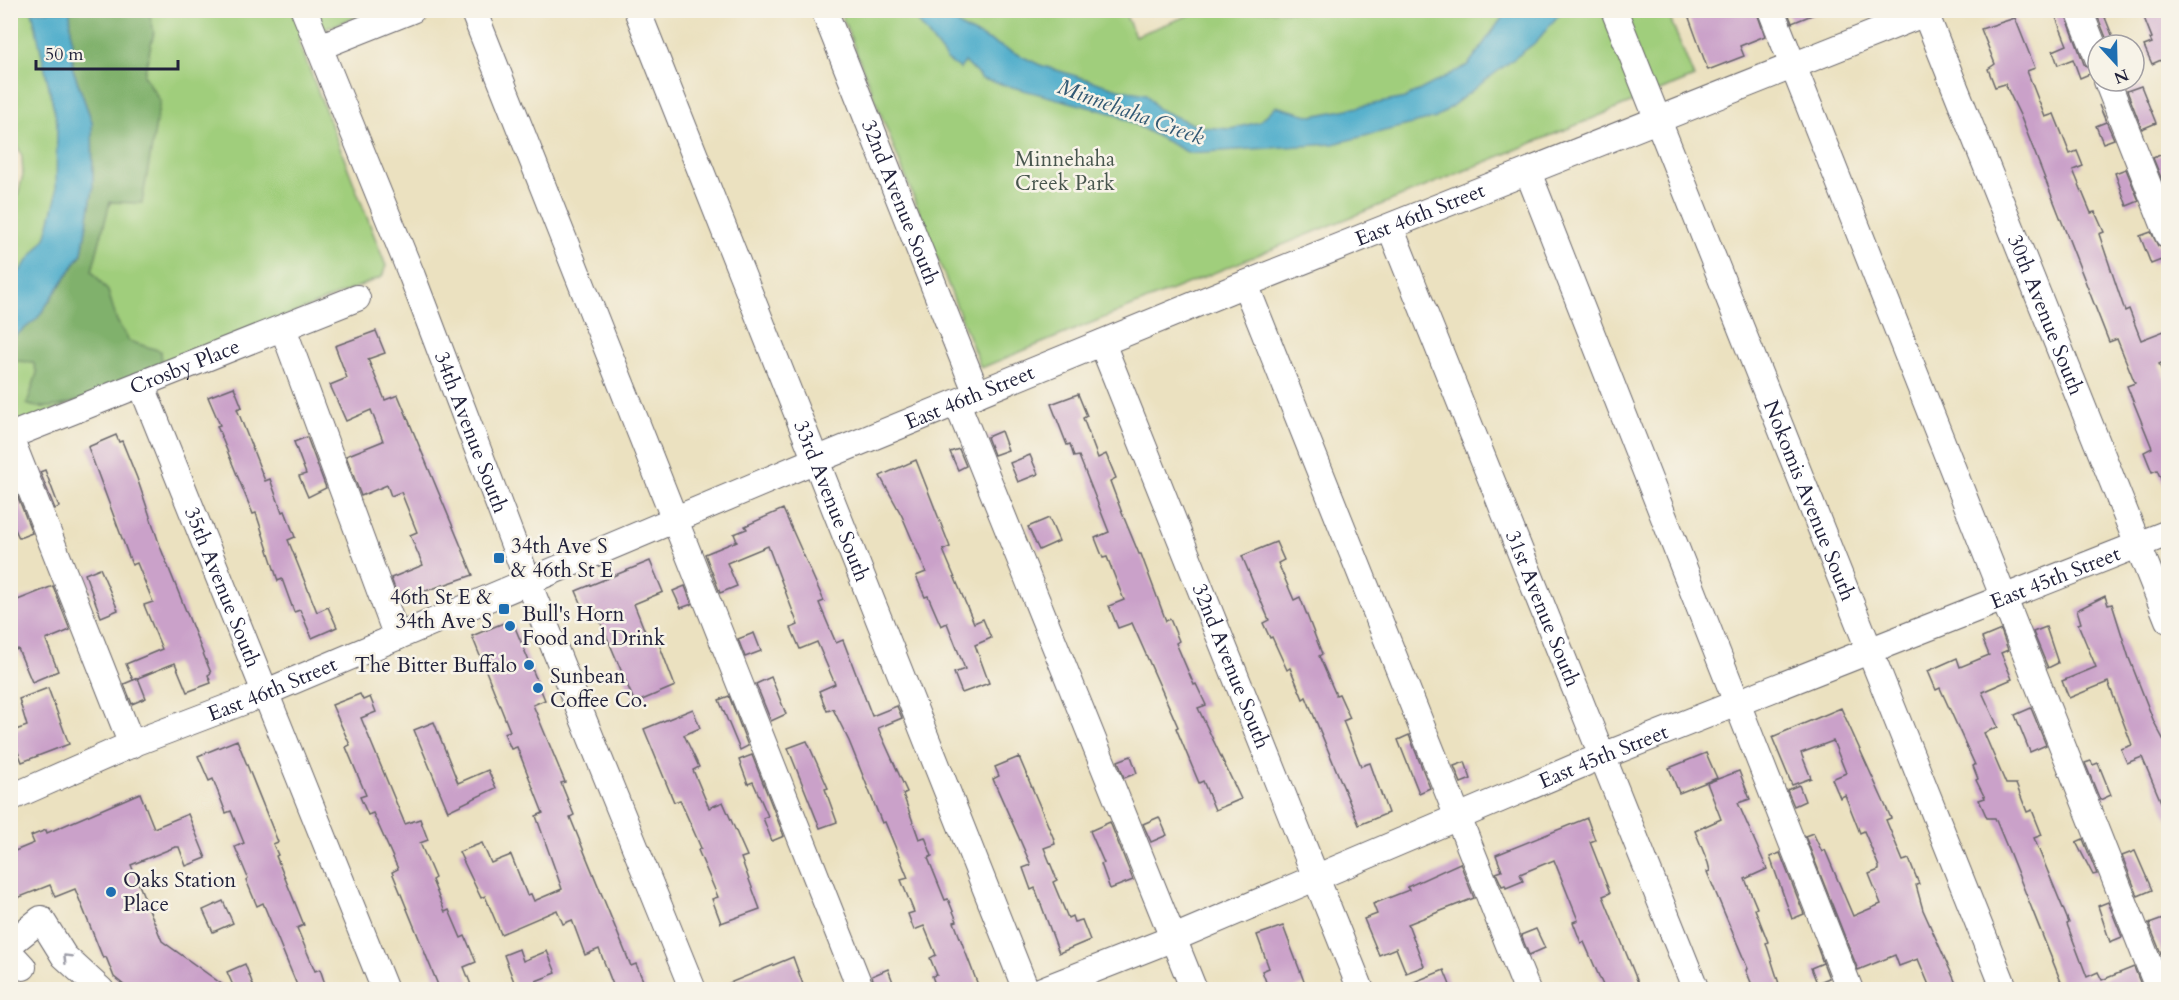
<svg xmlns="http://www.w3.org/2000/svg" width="2179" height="1000" font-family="Cardo,serif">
  <rect width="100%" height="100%" fill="#f7f3e8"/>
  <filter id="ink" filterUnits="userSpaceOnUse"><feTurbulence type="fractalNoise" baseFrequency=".0167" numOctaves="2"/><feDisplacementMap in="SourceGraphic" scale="12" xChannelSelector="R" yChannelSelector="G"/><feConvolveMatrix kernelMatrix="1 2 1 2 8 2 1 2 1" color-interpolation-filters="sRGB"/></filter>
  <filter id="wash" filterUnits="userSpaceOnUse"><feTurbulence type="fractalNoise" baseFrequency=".008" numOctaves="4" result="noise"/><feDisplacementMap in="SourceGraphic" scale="24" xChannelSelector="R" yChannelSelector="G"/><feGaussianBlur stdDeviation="1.35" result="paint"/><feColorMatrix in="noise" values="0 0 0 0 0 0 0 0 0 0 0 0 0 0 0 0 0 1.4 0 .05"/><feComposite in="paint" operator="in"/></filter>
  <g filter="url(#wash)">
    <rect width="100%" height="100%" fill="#ebe1c0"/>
    <g fill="#a0ce7c" stroke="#61785c" stroke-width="1.5">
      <polygon points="11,11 370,11 298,40 386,266 382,277 11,428 10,206 18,194 23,175 22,157 11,129"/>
      <polygon points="840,11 1124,11 1135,36 1200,11 1667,11 1694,77 981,368"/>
    </g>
    <path fill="#80b16c" stroke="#516a54" stroke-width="1.5" d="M70,11H149L154,32L144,75L160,101L142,203L110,202L92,271L108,291L117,321L129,341L161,351L162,365C130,379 59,419 27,404L37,373L33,362L15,361L11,365V339L37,319L82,254L93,188L92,122L73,69Z"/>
    <g fill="#4bacca" stroke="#366782" stroke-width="1.5">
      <polygon points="32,11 70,11 73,69 92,122 93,188 82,253 37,319 11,339 11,282 45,239 56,198 57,123"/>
      <polygon points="910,11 944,11 963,28 1040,65 1118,89 1146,94 1158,109 1199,127 1231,129 1259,122 1276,106 1312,116 1405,98 1468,65 1507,11 1562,11 1536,42 1436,118 1333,144 1189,153 1115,114 982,79 965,62 960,69 947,60"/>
    </g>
    <g id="blocks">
      <g fill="#caa1c9">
        <polygon points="1699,10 1756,10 1765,36 1740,46 1744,56 1708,70 1688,15"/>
        <polygon points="1787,10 1822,10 1822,11 1792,23"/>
        <polygon points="2053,10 2064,10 2084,64 2094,72 2080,78 2073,59 2058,65 2053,51 2067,45"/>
        <polygon points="2095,10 2102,10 2116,45 2109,45"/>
        <polygon points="2141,10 2169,10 2169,76 2161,60 2152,64 2144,46 2152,43 2150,39 2152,38"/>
        <polygon points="2015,18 2035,68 2027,71 2045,117 2054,114 2070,154 2077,151 2083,166 2073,170 2091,213 2095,212 2104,232 2099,234 2125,311 2129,309 2141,340 2169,329 2169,360 2159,364 2169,387 2169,497 2157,470 2152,472 2144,452 2152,448 2127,386 2135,383 2117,339 2109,342 2020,115 2005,84 1995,87 1988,69 1995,64 1981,29"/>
        <polygon points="2141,86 2156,123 2142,129 2127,91"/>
        <polygon points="2099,105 2114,139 2103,143 2096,126 2106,122"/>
        <polygon points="2165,153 2169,163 2166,190 2153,158"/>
        <polygon points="2126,169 2139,201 2127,206 2115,173"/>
        <polygon points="2151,232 2158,246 2169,250 2169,257 2151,264 2140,236"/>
        <polygon points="376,331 385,353 368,359 385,400 398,395 473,575 399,600 391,578 423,565 410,535 417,532 401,492 391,496 387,485 361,496 346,456 383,441 382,438 371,410 346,421 330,385 347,378 335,346"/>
        <polygon points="234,387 242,407 237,409 265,481 270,479 282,512 285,511 295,537 288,540 317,612 328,607 337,627 312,638 300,610 294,612 282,579 278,581 256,513 253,514 217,426 220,425 208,397"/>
        <polygon points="1078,394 1087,416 1083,418 1098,458 1106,454 1116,478 1110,481 1122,513 1139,554 1141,554 1166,621 1170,619 1179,641 1176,643 1194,685 1196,684 1206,705 1198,708 1241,799 1215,810 1203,781 1199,783 1176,728 1178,727 1132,623 1118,628 1109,606 1124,600 1107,557 1103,558 1095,538 1109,532 1079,456 1074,457 1070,444 1067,445 1051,404"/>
        <polygon points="1001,431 1008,450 994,455 987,437"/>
        <polygon points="116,435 119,442 122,441 137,478 161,549 211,673 208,675 211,683 187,692 175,663 133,680 126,664 162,649 144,605 153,602 137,563 132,565 88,447"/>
        <polygon points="307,437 326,488 308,497 299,476 306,474 294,442"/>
        <polygon points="959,449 966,466 958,470 950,452"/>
        <polygon points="1030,455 1038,474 1018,482 1010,463"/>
        <polygon points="916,460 950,547 943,550 974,623 983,619 991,638 975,645 989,683 962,693 954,673 965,669 947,623 941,626 928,596 925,597 916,576 926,572 902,516 880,476"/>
        <polygon points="45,470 59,507 55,509 40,472"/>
        <polygon points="12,482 32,533 19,538 10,518"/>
        <polygon points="783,509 824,601 819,603 836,643 843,640 872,716 897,706 902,718 878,728 907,792 903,794 919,839 925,837 932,856 928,858 945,900 948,899 957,921 954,922 978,985 966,990 937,990 932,976 937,975 930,958 936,955 924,926 914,930 908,914 914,912 901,880 908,878 885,822 882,823 849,741 833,709 827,711 819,691 835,684 817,642 800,649 791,628 798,625 768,546 727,563 737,586 720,593 705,554 737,541 734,534 747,529 745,526"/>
        <polygon points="1049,518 1059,541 1039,550 1028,527"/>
        <polygon points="1276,542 1284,560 1278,563 1294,600 1300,597 1322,654 1319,656 1336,695 1339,694 1350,718 1343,721 1361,766 1370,763 1388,813 1359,825 1306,697 1303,699 1290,668 1287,670 1272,637 1270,638 1263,623 1269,620 1242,556"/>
        <polygon points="650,561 663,592 634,604 648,639 656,636 675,686 635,703 595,609 585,612 576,591"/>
        <polygon points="100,568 118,610 101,617 85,574"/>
        <polygon points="53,586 70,630 46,640 58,671 32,682 18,649 10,652 10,603"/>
        <polygon points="685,586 692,604 681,608 673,591"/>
        <polygon points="2105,596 2108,605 2112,604 2129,658 2154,722 2169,750 2169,821 2142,757 2127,763 2121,749 2132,745 2108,682 2069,698 2062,681 2096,667 2078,624 2081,623 2077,610"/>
        <polygon points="508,621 514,625 545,700 533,705 565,782 561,783 574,815 570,817 631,966 636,964 647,990 615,990 599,949 585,955 572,920 563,924 557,910 501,934 485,896 481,898 459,852 482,843 491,863 511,855 527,895 531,894 534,901 562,889 536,816 543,813 517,747 511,749 504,733 510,731 472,636"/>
        <polygon points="2046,627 2058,663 2048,668 2033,632"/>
        <polygon points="2001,630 2008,650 2001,653 2012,679 1982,692 1998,727 1984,733 2006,784 2016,784 2027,812 2032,810 2042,835 2034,838 2069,923 2067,924 2087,977 2098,972 2102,980 2134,967 2143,990 2058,990 2063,987 2010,854 1995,818 1987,818 1979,800 1985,798 1976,780 1978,779 1973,766 1975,765 1940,688 1936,690 1928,671 1957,658 1960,667 1989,655 1982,638"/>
        <polygon points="754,633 761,651 745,657 738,639"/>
        <polygon points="771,677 786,714 771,721 756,684"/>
        <polygon points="138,678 146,698 132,704 124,684"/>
        <polygon points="48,688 69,744 22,762 10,732 27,726 19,699"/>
        <polygon points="360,694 363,700 370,697 376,712 361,718 405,824 420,819 428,840 420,843 435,878 432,880 445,912 449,910 461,938 465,936 476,962 464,967 473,990 440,990 392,872 398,869 373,813 368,815 360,797 366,795 346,747 350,745 332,705"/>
        <polygon points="729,696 748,746 740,750 719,700"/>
        <polygon points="1841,708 1891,818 1886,820 1903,861 1909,859 1919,884 1916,885 1923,910 1959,990 1931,990 1918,959 1899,966 1895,955 1858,970 1805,836 1813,833 1822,852 1825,850 1853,916 1881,904 1869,874 1879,870 1879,867 1864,831 1860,833 1845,795 1840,798 1832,779 1846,773 1833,741 1801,753 1811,778 1792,785 1772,737"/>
        <polygon points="2031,708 2046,745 2030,752 2015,715"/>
        <polygon points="693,709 700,728 684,735 699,767 693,770 709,808 723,802 747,856 741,858 760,909 721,923 712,899 718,897 698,850 701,848 680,800 674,802 644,729"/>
        <polygon points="434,722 458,783 488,770 496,788 448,811 414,730"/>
        <polygon points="1409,735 1430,788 1419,793 1398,740"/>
        <polygon points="237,740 278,842 273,844 278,855 276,856 304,925 297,928 315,971 320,969 327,990 299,990 263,903 257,906 246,880 248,878 235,847 244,843 231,811 226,813 213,779 209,781 198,756"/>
        <polygon points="807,741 828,788 825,789 837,822 820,828 788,748"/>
        <polygon points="1706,753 1717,778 1679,793 1669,768"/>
        <polygon points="752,755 784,836 772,841 763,818 768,816 753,782 748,784 739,760"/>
        <polygon points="1131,756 1137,773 1124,778 1118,761"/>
        <polygon points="1019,757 1053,837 1055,844 1044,848 1057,880 1053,882 1068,918 1072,916 1074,922 1082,920 1090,940 1059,953 1035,888 1031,890 1023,868 1031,865 993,779 999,776 995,767"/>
        <polygon points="2091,761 2093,765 2098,763 2111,795 2100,800 2085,763"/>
        <polygon points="1465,762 1471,779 1461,783 1454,766"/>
        <polygon points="1739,771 1750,799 1738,803 1767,869 1745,879 1757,908 1755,909 1768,942 1766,943 1781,990 1754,990 1746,970 1748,969 1707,872 1710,871 1708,863 1695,831 1721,819 1707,783"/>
        <polygon points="1799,785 1805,801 1794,806 1787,790"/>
        <polygon points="140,793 154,828 188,814 206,858 186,866 179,847 175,847 131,865 162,941 230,990 130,990 114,977 106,957 103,958 75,889 55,897 50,885 10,901 10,853 34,843 31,836 46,830 47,833"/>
        <polygon points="1159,817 1167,835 1151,842 1143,824"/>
        <polygon points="1587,818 1595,840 1590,842 1610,893 1603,896 1641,990 1605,990 1584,942 1581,943 1573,922 1578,920 1554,860 1520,874 1523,881 1506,888 1505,885 1502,886 1496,873 1502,871 1496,855"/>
        <polygon points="1110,822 1133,880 1110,889 1101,864 1104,863 1090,831"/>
        <polygon points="2083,839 2097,874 2093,875 2076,842"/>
        <polygon points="2135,851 2152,890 2138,896 2122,856"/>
        <polygon points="1780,853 1804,914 1792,919 1770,857"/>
        <polygon points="1460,863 1474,898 1408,924 1424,966 1406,973 1396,948 1379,955 1364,919 1377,914 1373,904 1409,890 1407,887"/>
        <polygon points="223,901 233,923 213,932 203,910"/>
        <polygon points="2108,902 2122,937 2110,942 2098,906"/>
        <polygon points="2163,919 2169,934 2169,973 2149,924"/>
        <polygon points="1283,926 1305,984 1292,990 1269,990 1262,971 1269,968 1257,935"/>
        <polygon points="1536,929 1545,948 1529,955 1521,935"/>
        <polygon points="1816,944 1829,978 1817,983 1811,968 1823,963"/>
        <polygon points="519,949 523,961 547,951 556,973 536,981 541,990 517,990 504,955"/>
        <polygon points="793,957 805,990 715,990 715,989"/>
        <polygon points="245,964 255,990 235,990 227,972"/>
        <polygon points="888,969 896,990 876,990 872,976"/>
        <polygon points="1444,970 1452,990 1397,990 1397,989"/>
      </g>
    </g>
  </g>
  <g filter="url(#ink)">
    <use href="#blocks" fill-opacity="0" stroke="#68656a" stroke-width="1.5"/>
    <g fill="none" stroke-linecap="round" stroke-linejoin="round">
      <defs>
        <g id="minor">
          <path id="s1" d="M304,10L412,276L535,600L693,990"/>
          <polyline points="473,10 861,990"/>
          <path id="s2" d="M637,10L1026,990"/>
          <path id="s3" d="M824,10L977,394"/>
          <path id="s4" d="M1614,10L2005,990"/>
          <polyline points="1771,10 2159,990"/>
          <path id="s5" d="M1924,10L2168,620"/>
          <polyline points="2079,10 2098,58"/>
          <polyline points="319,47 412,10"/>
          <polyline points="2107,81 2168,235"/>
          <polyline points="1528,172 1850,990"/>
          <path id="s6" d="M1390,227L1696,990"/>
          <polyline points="1245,284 1527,990"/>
          <polyline points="283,328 397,637"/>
          <path id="s7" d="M1102,343L1361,990"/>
          <path id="s8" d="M141,384L385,990"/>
          <polyline points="957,403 1194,990"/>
          <path id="s9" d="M10,436L357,298"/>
          <polyline points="10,437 132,745"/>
          <path id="s10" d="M10,798L137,742L250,699L799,467L1245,284L1933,10"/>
          <polyline points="10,944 41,919 64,956 101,990"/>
          <polyline points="10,953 23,967"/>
          <path id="s11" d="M1042,990L1174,938L1585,763L2168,533"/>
        </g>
      </defs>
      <use href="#minor" stroke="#68656a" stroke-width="28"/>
      <use href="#minor" stroke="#fff" stroke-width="26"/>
    </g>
    <defs><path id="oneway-chevron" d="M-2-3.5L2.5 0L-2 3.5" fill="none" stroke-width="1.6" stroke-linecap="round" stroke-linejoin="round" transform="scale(1.5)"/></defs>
    <use stroke="#9c9ca7" href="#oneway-chevron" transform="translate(67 958) rotate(-135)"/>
  </g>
  <g fill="#1f6fb2" stroke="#f7f3e8" stroke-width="2">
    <rect x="493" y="552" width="12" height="12" rx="3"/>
    <rect x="498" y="603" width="12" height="12" rx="3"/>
    <circle cx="510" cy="626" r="6"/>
    <circle cx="529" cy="665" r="6"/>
    <circle cx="538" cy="688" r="6"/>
    <circle cx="111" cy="892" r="6"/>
  </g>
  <g text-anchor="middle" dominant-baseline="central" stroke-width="5" stroke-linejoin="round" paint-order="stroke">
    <g font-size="21" fill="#48564e" stroke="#f7f3e8">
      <text x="1065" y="159">Minnehaha<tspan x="1065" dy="24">Creek Park</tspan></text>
    </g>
    <g font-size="21" fill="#22223b" stroke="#f7f3e8">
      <text stroke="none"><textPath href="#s3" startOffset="207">32nd Avenue South</textPath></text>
      <text stroke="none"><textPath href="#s10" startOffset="1526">East 46th Street</textPath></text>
      <text stroke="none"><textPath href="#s5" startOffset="328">30th Avenue South</textPath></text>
      <text stroke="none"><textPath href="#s9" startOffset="188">Crosby Place</textPath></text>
      <text stroke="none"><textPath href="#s10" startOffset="1040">East 46th Street</textPath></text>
      <text stroke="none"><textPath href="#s1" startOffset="454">34th Avenue South</textPath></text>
      <text stroke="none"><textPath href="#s2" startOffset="528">33rd Avenue South</textPath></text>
      <text stroke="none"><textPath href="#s4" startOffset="528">Nokomis Avenue South</textPath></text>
      <text stroke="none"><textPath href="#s11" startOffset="1094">East 45th Street</textPath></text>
      <text stroke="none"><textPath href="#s8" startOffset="219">35th Avenue South</textPath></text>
      <text stroke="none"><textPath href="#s6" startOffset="411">31st Avenue South</textPath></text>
      <text stroke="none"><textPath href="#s7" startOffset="348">32nd Avenue South</textPath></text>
      <text stroke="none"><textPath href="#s10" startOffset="284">East 46th Street</textPath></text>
      <text stroke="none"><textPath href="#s11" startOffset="608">East 45th Street</textPath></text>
    </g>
    <g font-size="21" fill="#22223b" stroke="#f7f3e8" text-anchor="start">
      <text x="511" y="546">34th Ave S<tspan x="511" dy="24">&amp; 46th St E</tspan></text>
      <text x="492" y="597" text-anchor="end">46th St E &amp;<tspan x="492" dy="24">34th Ave S</tspan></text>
      <text x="522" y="614">Bull's Horn<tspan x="522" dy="24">Food and Drink</tspan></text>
      <text x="517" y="665" text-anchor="end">The Bitter Buffalo</text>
      <text x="550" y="676">Sunbean<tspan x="550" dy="24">Coffee Co.</tspan></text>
      <text x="123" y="880">Oaks Station<tspan x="123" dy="24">Place</tspan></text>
    </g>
    <g font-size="22" font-style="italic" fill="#325974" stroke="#f7f3e8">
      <text transform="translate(1131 112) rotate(20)">Minnehaha Creek</text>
    </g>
  </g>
  <rect width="2179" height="1000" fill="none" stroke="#f7f3e8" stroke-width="36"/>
  <g transform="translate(2116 63) rotate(158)"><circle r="28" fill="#f7f3e8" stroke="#a29fa3" stroke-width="1.5"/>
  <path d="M0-4.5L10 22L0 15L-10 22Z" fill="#1f6fb2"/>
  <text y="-9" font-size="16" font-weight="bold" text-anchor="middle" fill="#22223b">N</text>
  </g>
  <path d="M36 60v9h142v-9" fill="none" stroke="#22223b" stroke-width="3"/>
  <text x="45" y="60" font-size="18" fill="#22223b" stroke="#f7f3e8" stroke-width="4.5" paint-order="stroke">50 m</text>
</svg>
